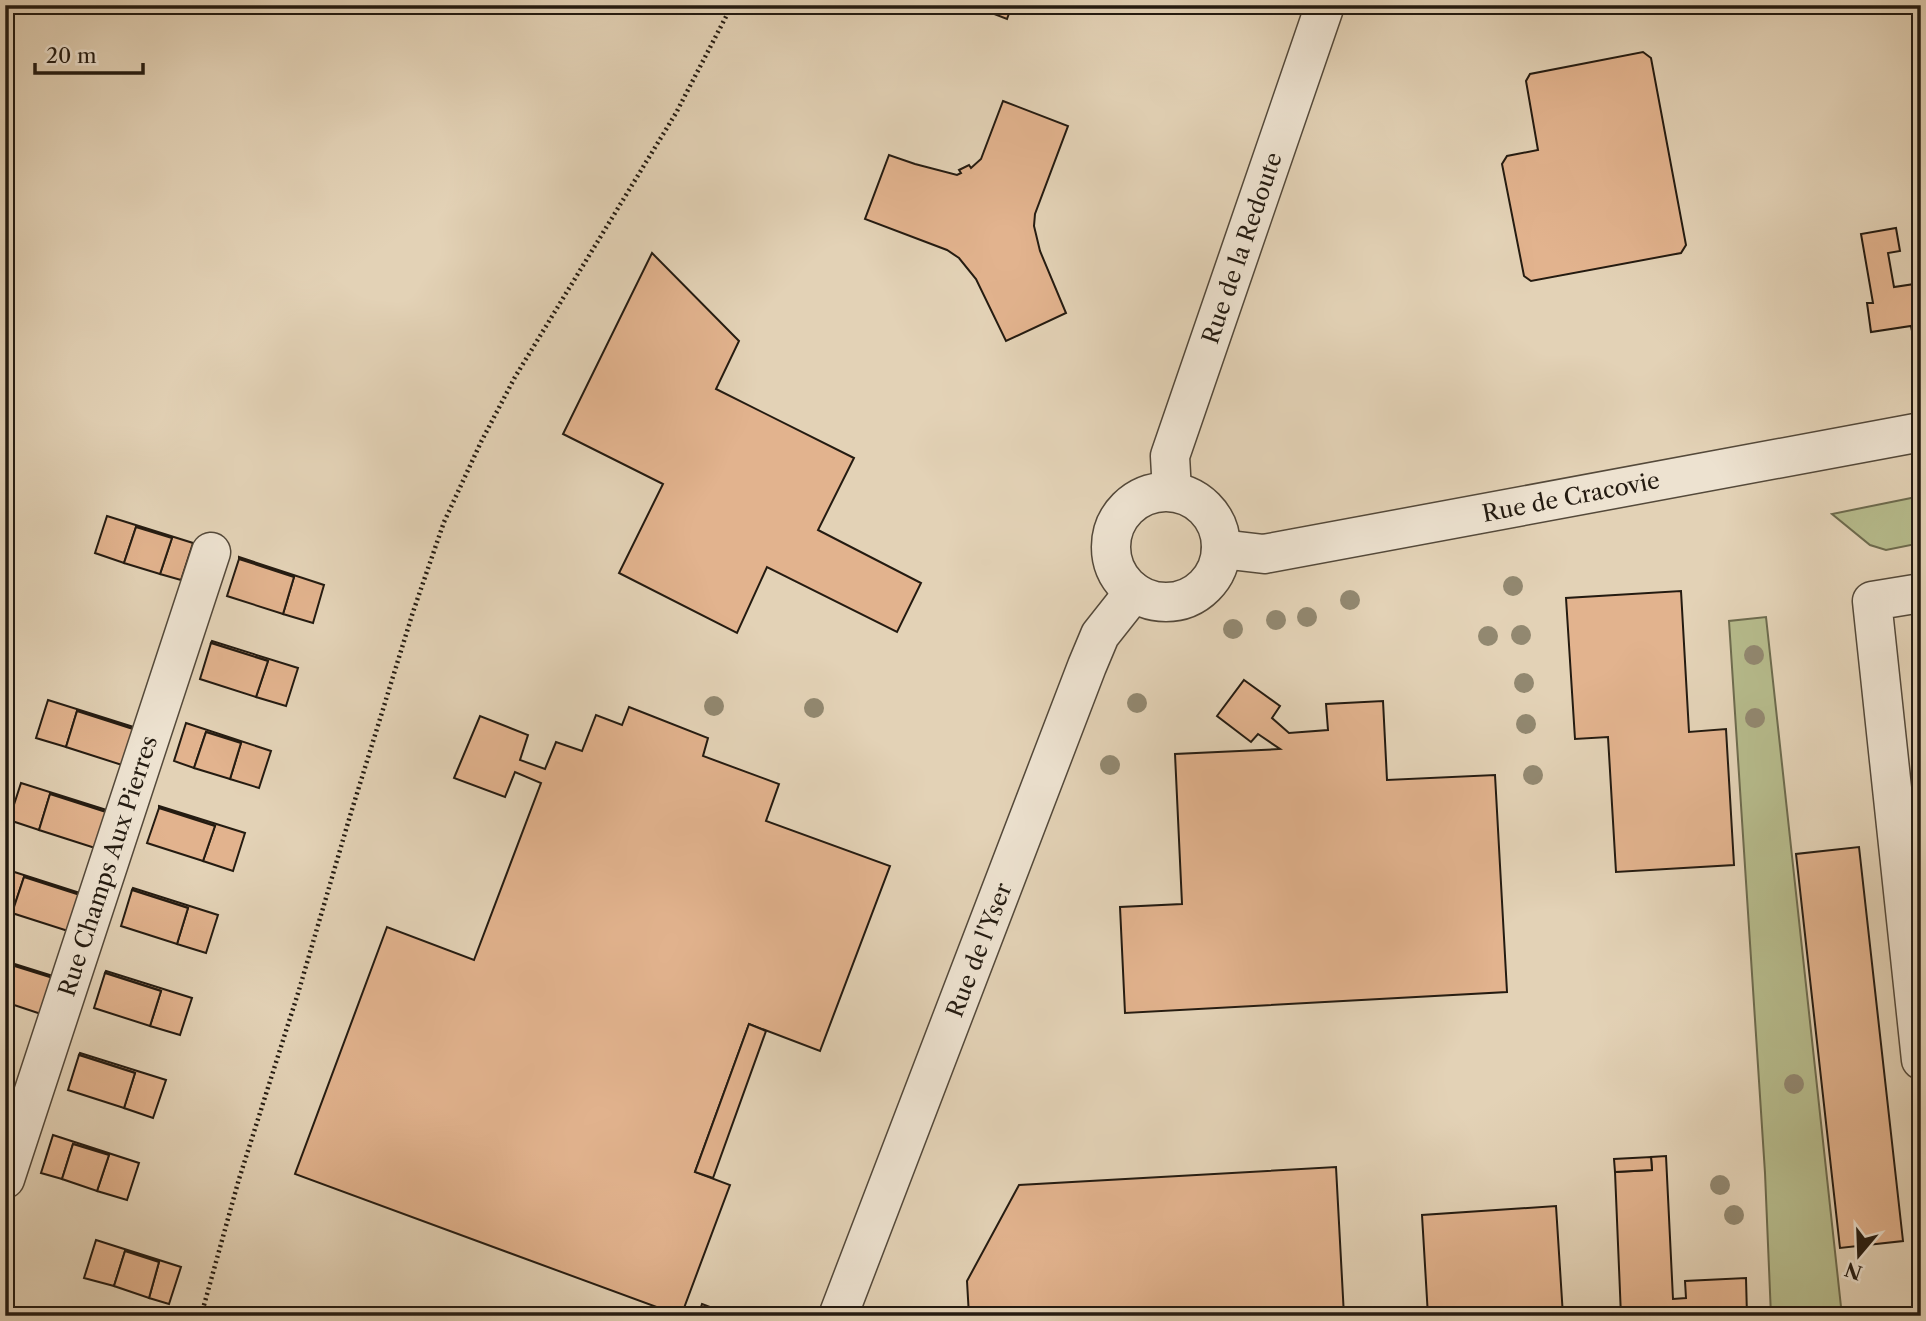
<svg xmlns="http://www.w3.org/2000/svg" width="1926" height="1321" font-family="'Libre Caslon Text',serif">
  <rect width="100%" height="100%" fill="#e3d2b6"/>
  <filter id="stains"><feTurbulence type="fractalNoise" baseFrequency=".00286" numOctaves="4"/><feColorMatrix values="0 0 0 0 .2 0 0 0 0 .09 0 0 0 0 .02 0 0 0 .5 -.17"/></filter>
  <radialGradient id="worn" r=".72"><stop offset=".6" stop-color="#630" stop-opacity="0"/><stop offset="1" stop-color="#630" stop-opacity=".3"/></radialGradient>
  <g fill="#b6bb8c" stroke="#6d6b4e" stroke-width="2">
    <polygon points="1921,496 1921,543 1886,550 1870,545 1832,514"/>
    <polygon points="1766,617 1842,1316 1771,1316 1765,1173 1729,621"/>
  </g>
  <g fill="#e2b38e" stroke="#241b11" stroke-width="2">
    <polygon points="971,5 1012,5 1007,19"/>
    <polygon points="1643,52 1651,58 1686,245 1681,253 1531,281 1524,276 1502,164 1507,156 1538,150 1526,81 1530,74"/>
    <polygon points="1003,101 1068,126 1035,214 1034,226 1040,251 1066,313 1006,341 976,279 959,258 947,250 865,219 889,155 915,164 957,175 961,173 959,170 969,165 971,168 981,159"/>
    <polygon points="1896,228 1900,251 1888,253 1894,287 1921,283 1921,329 1912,331 1911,326 1871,332 1867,303 1873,303 1861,234"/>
    <polygon points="652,253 739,341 716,389 854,458 818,530 921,583 897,632 767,567 737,633 619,573 663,484 563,434"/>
    <polygon points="107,516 193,543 181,580 160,574 172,538 136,527 124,563 95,553"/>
    <polygon points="136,527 172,538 160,574 124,563"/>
    <polygon points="239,557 324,585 313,623 283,614 294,577 239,559"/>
    <polygon points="239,559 294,577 283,614 227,596"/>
    <polygon points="1681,591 1689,732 1726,729 1734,865 1616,872 1608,737 1575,739 1566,598"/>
    <polygon points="212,641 298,668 286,706 256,697 268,661 211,643"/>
    <polygon points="211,643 268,661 256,697 200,679"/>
    <polygon points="1921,655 1921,691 1914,656"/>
    <polygon points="1244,680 1280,706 1272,718 1289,733 1328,730 1326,704 1383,701 1387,780 1495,775 1507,992 1125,1013 1120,907 1182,904 1175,754 1280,749 1258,734 1251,742 1217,716"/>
    <polygon points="48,700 134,727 133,729 77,711 66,747 36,738"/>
    <polygon points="629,707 708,738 703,756 779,784 766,821 890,866 820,1051 749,1024 695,1172 730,1185 681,1316 295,1174 387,927 474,960 541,783 515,772 505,797 454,778 480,716 528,735 520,760 545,769 556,742 582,751 596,715 622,725"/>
    <polygon points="77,711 133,729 122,765 66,747"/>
    <polygon points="186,723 271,751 259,788 230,779 241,743 206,732 194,768 174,761"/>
    <polygon points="206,732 241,743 230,779 194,768"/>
    <polygon points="21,783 107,810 106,812 50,794 39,830 9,820"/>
    <polygon points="50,794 106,812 95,848 39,830"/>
    <polygon points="159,806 245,833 233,871 203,861 215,826 159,808"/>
    <polygon points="159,808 215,826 203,861 147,843"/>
    <polygon points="1859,847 1903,1241 1840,1248 1796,854"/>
    <polygon points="5,869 80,893 80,895 24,877 12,913 5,911"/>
    <polygon points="24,877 80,895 68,931 12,913"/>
    <polygon points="133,888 218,915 206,953 177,944 188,908 132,890"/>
    <polygon points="132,890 188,908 177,944 121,926"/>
    <polygon points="5,961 53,976 53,978 5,963"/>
    <polygon points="5,963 53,978 41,1014 5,1002"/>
    <polygon points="106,971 192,998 180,1035 150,1026 161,991 105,973"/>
    <polygon points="105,973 161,991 150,1026 94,1008"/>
    <polygon points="749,1024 766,1031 713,1178 695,1172"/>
    <polygon points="80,1053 166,1080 153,1118 124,1108 135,1073 79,1055"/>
    <polygon points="79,1055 135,1073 124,1108 68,1090"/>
    <polygon points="53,1135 139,1163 127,1200 97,1191 109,1155 73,1144 62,1179 41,1173"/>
    <polygon points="73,1144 109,1155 97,1191 62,1179"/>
    <polygon points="1666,1156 1673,1299 1686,1298 1685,1281 1746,1278 1747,1316 1621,1316 1615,1172 1652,1170 1651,1157"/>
    <polygon points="1651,1157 1652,1170 1615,1172 1614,1159"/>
    <polygon points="1336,1167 1344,1316 969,1316 967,1281 1019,1185"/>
    <polygon points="1556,1206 1563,1316 1428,1316 1422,1215"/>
    <polygon points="96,1240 181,1267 169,1304 149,1298 159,1262 125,1251 114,1286 84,1278"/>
    <polygon points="125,1251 159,1262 149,1298 114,1286"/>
    <polygon points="702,1304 733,1316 698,1316"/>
  </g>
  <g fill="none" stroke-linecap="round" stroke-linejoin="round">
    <defs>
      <g id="minor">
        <polyline points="1172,492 1170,456 1325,5"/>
        <circle cx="1166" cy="547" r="55"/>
        <polyline points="1221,549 1264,554 1921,432"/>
        <polyline points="1921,593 1872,601 1921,1060"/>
        <polyline points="5,1179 211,552"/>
        <polyline points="838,1316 1087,666 1100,635 1134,592"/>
      </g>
    </defs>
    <use href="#minor" stroke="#54493a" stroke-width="41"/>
    <polyline stroke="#241b11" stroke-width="4.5" stroke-dasharray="2 3.5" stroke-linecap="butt" points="201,1316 239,1179 299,990 350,816 413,612 444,522 481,442 515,377 676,113 732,5"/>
    <use href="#minor" stroke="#ede2d0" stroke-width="38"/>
  </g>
  <g fill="#928870">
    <circle cx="1513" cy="586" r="10"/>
    <circle cx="1350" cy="600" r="10"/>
    <circle cx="1307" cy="617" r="10"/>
    <circle cx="1276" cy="620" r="10"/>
    <circle cx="1233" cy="629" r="10"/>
    <circle cx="1521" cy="635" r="10"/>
    <circle cx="1488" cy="636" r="10"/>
    <circle cx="1754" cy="655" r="10"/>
    <circle cx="1524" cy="683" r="10"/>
    <circle cx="1137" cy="703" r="10"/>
    <circle cx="714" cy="706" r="10"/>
    <circle cx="814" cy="708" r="10"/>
    <circle cx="1755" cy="718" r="10"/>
    <circle cx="1526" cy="724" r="10"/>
    <circle cx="1110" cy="765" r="10"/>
    <circle cx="1533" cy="775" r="10"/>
    <circle cx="1794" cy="1084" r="10"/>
    <circle cx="1720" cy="1185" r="10"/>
    <circle cx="1734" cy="1215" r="10"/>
  </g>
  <g text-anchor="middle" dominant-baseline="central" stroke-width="7" stroke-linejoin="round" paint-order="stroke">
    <g font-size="23" fill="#241b11" stroke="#ede2d0">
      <text transform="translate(1242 248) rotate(-71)">Rue de la Redoute</text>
      <text transform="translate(1571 497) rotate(-11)">Rue de Cracovie</text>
      <text transform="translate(108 866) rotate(-72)">Rue Champs Aux Pierres</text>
      <text transform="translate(979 950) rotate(-69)">Rue de l'Yser</text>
    </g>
  </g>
  <rect width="1926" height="1321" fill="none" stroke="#e3d2b6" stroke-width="28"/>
  <rect x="7" y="7" width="1912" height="1307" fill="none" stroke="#241b11" stroke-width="3.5"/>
  <rect x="14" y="14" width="1898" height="1293" fill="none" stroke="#241b11" stroke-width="2"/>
  <g transform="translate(1859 1255) rotate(199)" stroke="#ede2d0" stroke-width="5" paint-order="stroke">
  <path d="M0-5L12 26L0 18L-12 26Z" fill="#241b11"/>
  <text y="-10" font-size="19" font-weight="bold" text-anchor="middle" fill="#241b11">N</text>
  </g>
  <path d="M35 63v10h108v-10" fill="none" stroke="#241b11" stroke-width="3.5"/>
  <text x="46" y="63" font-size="21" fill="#241b11" stroke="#ede2d0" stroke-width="5" paint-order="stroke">20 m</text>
  <rect width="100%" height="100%" filter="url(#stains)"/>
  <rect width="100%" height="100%" fill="url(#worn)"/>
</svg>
